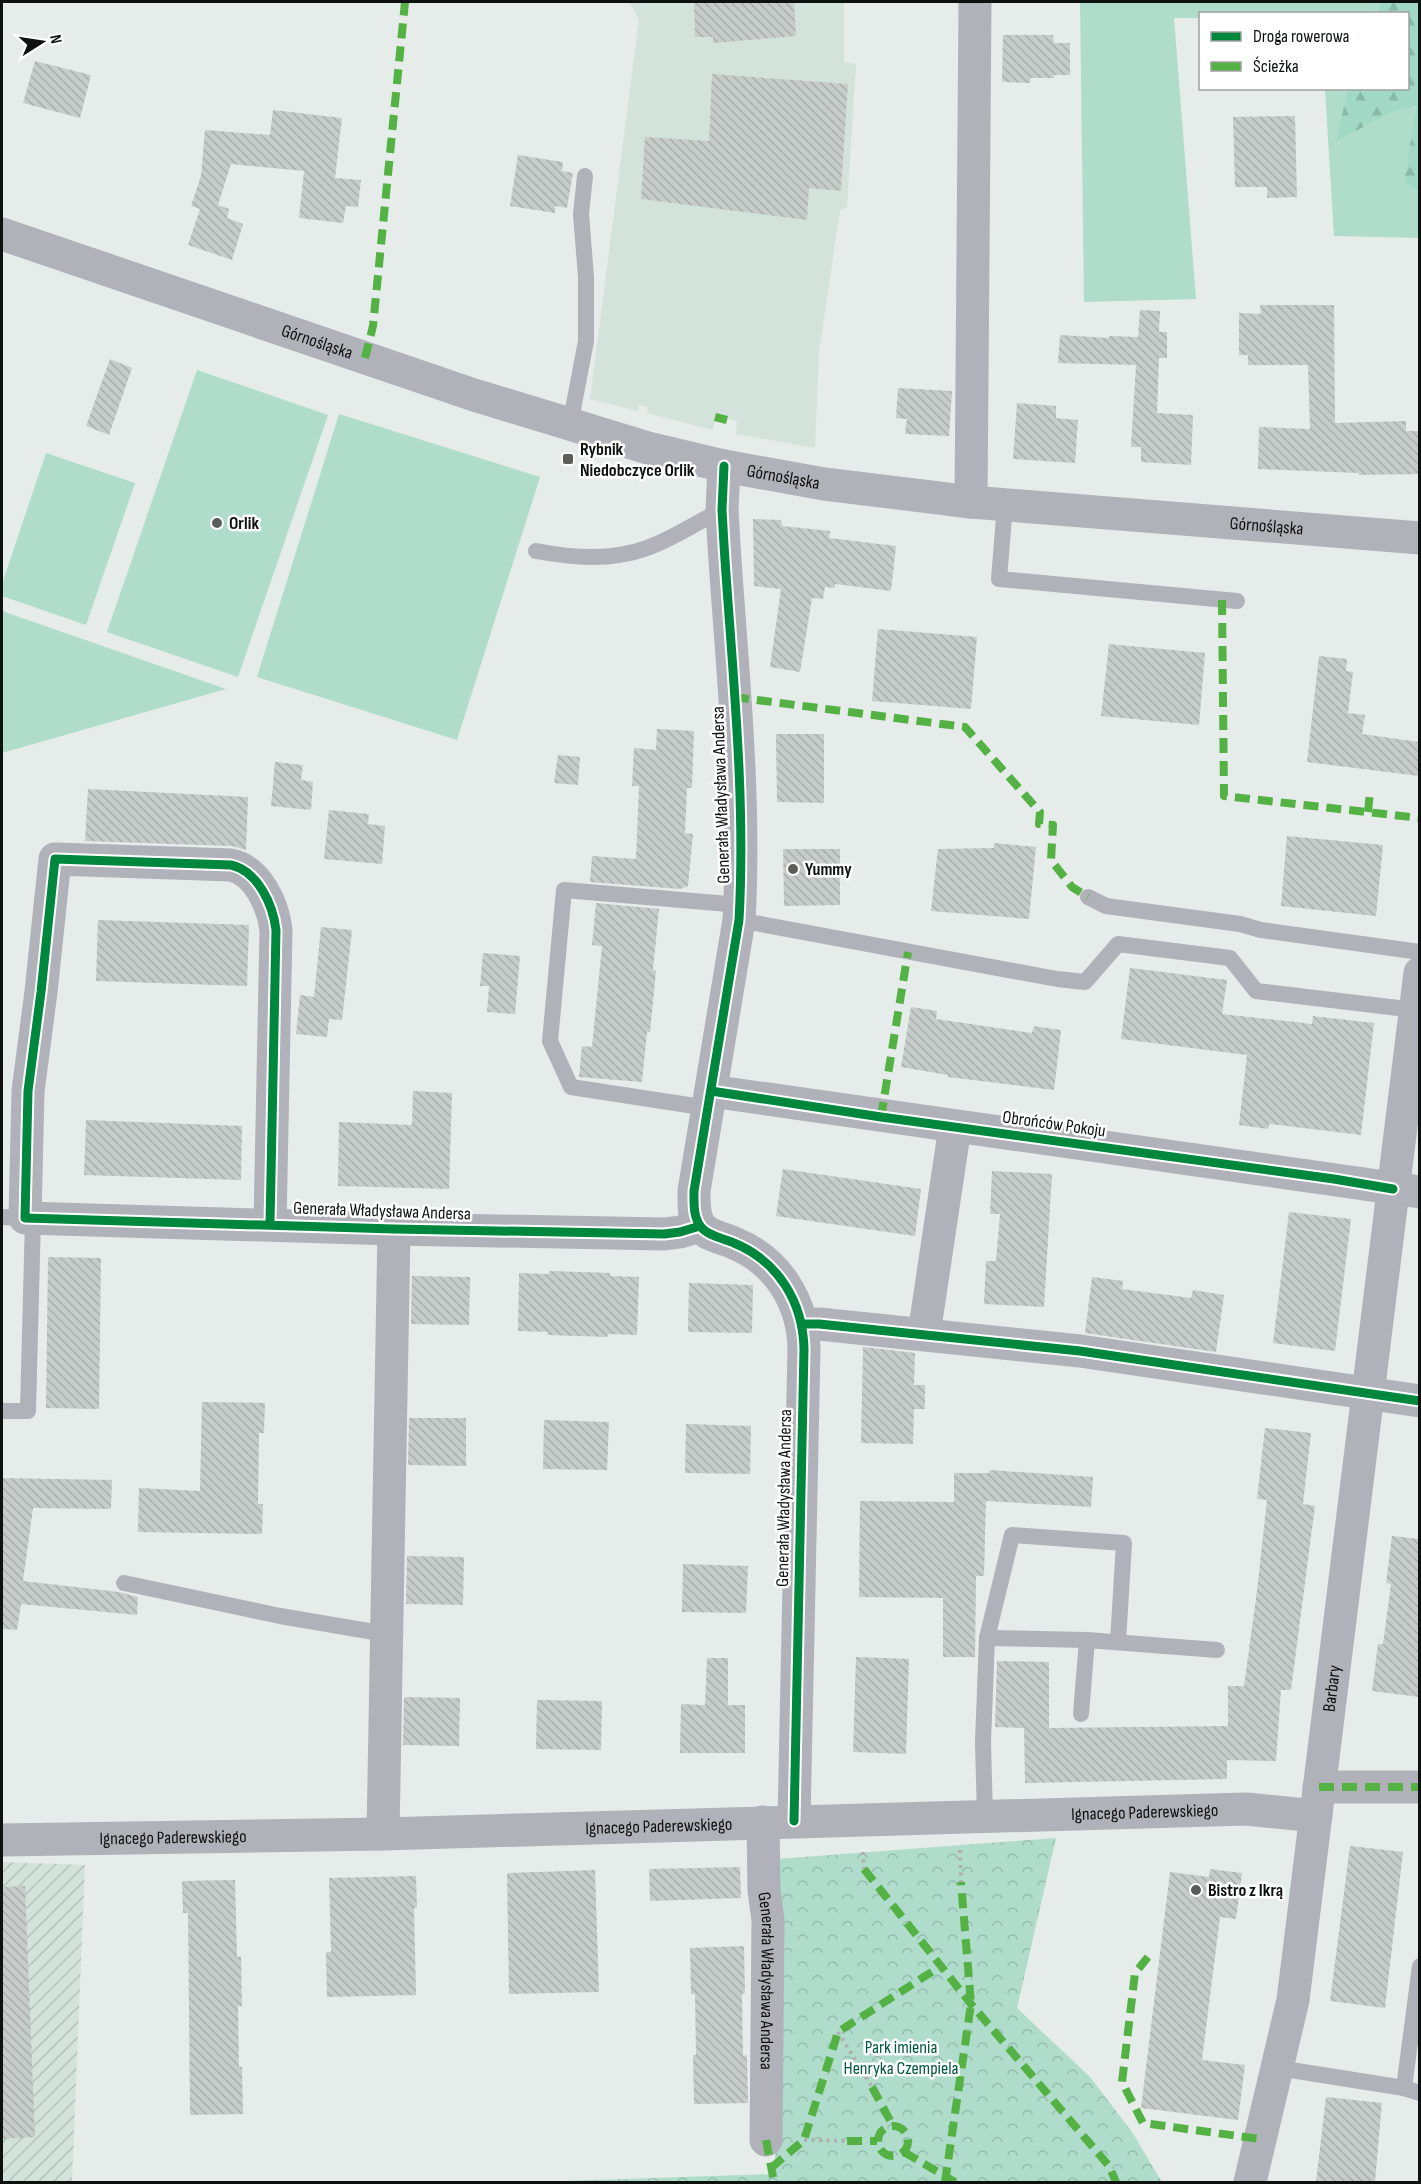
<svg xmlns="http://www.w3.org/2000/svg" width="1421" height="2184" font-family="'Sofia Sans Condensed',sans-serif">
  <defs>
    <pattern id="industrial-furrows" width="10" height="10" patternUnits="userSpaceOnUse" patternTransform="scale(1.5)"><rect width="10" height="10" fill="#d4e2dc"/><path d="M-1 1l2-2M0 10L10 0M9 11l2-2" fill="none" stroke="#b5c1bc"/></pattern>
    <pattern id="forest-firs" width="22" height="20" patternUnits="userSpaceOnUse" patternTransform="scale(1.5)"><rect width="22" height="20" fill="#a1d9c6"/><path d="M5 1l3.5 6h-7zM16 11l3.5 6h-7z" fill="#89b9a9"/></pattern>
    <pattern id="park-crowns" width="20" height="18" patternUnits="userSpaceOnUse" patternTransform="scale(1.5)"><rect width="20" height="18" fill="#afdccb"/><path d="M2 6a3 3 0 1 1 6 0M12 15a3 3 0 1 1 6 0" fill="none" stroke="#95bcad"/></pattern>
    <pattern id="building-back-hatch" width="6" height="6" patternUnits="userSpaceOnUse" patternTransform="scale(1.5)"><rect width="6" height="6" fill="#c6ccca"/><path d="M-1 5l2 2M0 0l6 6M5-1l2 2" fill="none" stroke="#a9aeac"/></pattern>
  </defs>
  <rect width="100%" height="100%" fill="#e5ece9"/>
  <polygon fill="#d4e2dc" points="629,2 844,2 844,62 856,64 847,207 840,210 819,352 815,448 736,434 737,421 716,415 713,430 647,413 648,407 639,405 638,411 590,399 639,19"/>
  <polygon fill="url(#industrial-furrows)" points="2,1862 85,1865 72,2182 2,2182"/>
  <g fill="#afdccb">
    <polygon points="1080,2 1379,2 1377,13 1200,14 1200,18 1174,18 1196,299 1084,302"/>
    <polygon points="1325,89 1348,89 1337,140 1393,112 1418,106 1404,180 1419,192 1419,238 1334,236"/>
    <polygon points="197,370 328,415 238,677 107,632"/>
    <polygon points="339,414 540,477 457,740 257,677"/>
    <polygon points="46,453 135,483 86,625 2,596 2,584"/>
    <polygon points="2,611 226,689 2,753"/>
  </g>
  <polygon fill="url(#forest-firs)" points="1379,2 1419,2 1419,192 1404,181 1417,106 1393,112 1336,141 1348,89 1408,88 1408,14 1377,13"/>
  <polygon fill="url(#park-crowns)" points="1056,1838 1017,2008 1090,2077 1132,2132 1162,2182 537,2182 775,2174 777,1859"/>
  <g fill="url(#building-back-hatch)">
    <polygon points="694,2 794,2 796,36 713,43 713,37 695,37"/>
    <polygon points="1003,35 1053,35 1054,43 1070,43 1070,75 1054,75 1054,78 1030,78 1030,83 1002,82"/>
    <polygon points="35,61 91,75 80,118 23,103"/>
    <polygon points="712,74 848,84 841,191 809,188 807,220 641,199 645,137 709,141"/>
    <polygon points="273,110 342,118 335,178 361,180 358,207 346,206 343,223 299,218 304,171 231,164 218,205 229,209 227,218 243,224 232,260 188,245 200,209 191,206 201,176 205,130 270,135"/>
    <polygon points="1295,116 1297,197 1267,198 1267,187 1235,187 1233,117"/>
    <polygon points="518,155 563,162 562,171 573,173 567,208 555,206 555,213 510,206"/>
    <polygon points="1260,305 1334,305 1335,423 1406,421 1406,431 1419,431 1419,474 1359,475 1359,473 1258,469 1259,427 1310,429 1308,365 1248,365 1248,355 1239,355 1239,313 1261,314"/>
    <polygon points="1140,310 1160,311 1159,332 1167,332 1167,358 1159,358 1157,413 1193,415 1191,465 1141,462 1141,447 1131,447 1136,365 1058,363 1060,335 1109,338 1109,336 1138,337"/>
    <polygon points="110,359 132,368 109,435 86,426"/>
    <polygon points="898,388 952,391 949,436 905,434 907,419 896,418"/>
    <polygon points="1017,403 1056,406 1056,418 1078,420 1075,463 1013,459"/>
    <polygon points="753,519 781,520 782,526 830,531 829,538 896,546 891,591 835,584 835,588 825,587 823,599 812,598 800,672 770,667 781,589 754,586"/>
    <polygon points="878,629 977,637 971,709 872,701"/>
    <polygon points="1109,644 1205,653 1199,725 1101,716"/>
    <polygon points="1319,656 1347,659 1346,671 1353,672 1348,713 1365,715 1362,734 1419,742 1419,776 1307,762"/>
    <polygon points="657,729 694,731 692,788 687,788 685,833 693,834 688,886 680,889 590,882 592,856 636,859 639,786 632,786 634,748 656,750"/>
    <polygon points="776,734 824,734 824,803 777,802"/>
    <polygon points="558,755 580,757 578,785 554,783"/>
    <polygon points="275,762 303,765 301,780 313,782 311,810 271,806"/>
    <polygon points="88,789 248,797 246,850 232,846 85,841"/>
    <polygon points="329,810 369,814 368,824 385,826 382,864 324,859"/>
    <polygon points="1287,836 1383,845 1376,916 1281,906"/>
    <polygon points="994,843 1036,847 1029,919 931,911 938,849 994,848"/>
    <polygon points="783,849 840,849 840,905 784,906"/>
    <polygon points="596,903 659,909 653,970 656,971 650,1032 647,1032 642,1082 579,1077 582,1046 592,1047 602,946 592,945"/>
    <polygon points="98,920 249,925 247,986 96,981"/>
    <polygon points="321,927 352,930 342,1020 329,1019 327,1037 296,1034 300,995 314,997"/>
    <polygon points="483,953 520,956 515,1014 487,1012 489,986 480,986"/>
    <polygon points="1130,968 1227,980 1222,1014 1312,1024 1313,1016 1374,1023 1361,1135 1269,1124 1268,1129 1239,1125 1247,1055 1121,1039"/>
    <polygon points="911,1007 937,1011 936,1019 1032,1033 1034,1026 1061,1030 1054,1090 948,1077 948,1075 901,1067"/>
    <polygon points="413,1091 452,1093 449,1189 338,1186 339,1122 412,1125"/>
    <polygon points="86,1120 242,1126 241,1180 84,1175"/>
    <polygon points="783,1169 921,1189 915,1236 776,1216"/>
    <polygon points="992,1171 1052,1174 1044,1307 984,1304 986,1261 996,1261 1000,1214 990,1214"/>
    <polygon points="1289,1212 1351,1219 1335,1351 1273,1343"/>
    <polygon points="48,1257 101,1258 99,1409 46,1408"/>
    <polygon points="549,1271 610,1273 610,1276 639,1277 637,1335 608,1334 607,1337 547,1335 548,1332 518,1331 519,1273 549,1274"/>
    <polygon points="412,1276 470,1277 469,1325 411,1324"/>
    <polygon points="1092,1277 1123,1281 1122,1289 1191,1298 1193,1290 1224,1295 1216,1352 1085,1333"/>
    <polygon points="689,1283 753,1285 752,1333 688,1332"/>
    <polygon points="863,1347 915,1353 914,1385 925,1385 925,1409 914,1409 913,1444 861,1443"/>
    <polygon points="202,1402 265,1403 264,1433 259,1433 258,1504 263,1504 262,1534 138,1532 139,1488 200,1491"/>
    <polygon points="409,1418 466,1418 466,1466 408,1465"/>
    <polygon points="544,1420 609,1422 607,1470 543,1469"/>
    <polygon points="686,1424 751,1426 750,1474 685,1473"/>
    <polygon points="1265,1428 1311,1433 1303,1504 1315,1506 1291,1690 1281,1690 1276,1761 1227,1760 1227,1779 1025,1783 1024,1728 995,1727 997,1661 1049,1662 1049,1728 1228,1726 1228,1686 1244,1686 1257,1591 1267,1500 1257,1499"/>
    <polygon points="990,1470 1093,1477 1091,1507 986,1501 984,1576 976,1576 975,1657 943,1657 943,1598 859,1597 860,1501 954,1502 954,1473 989,1473"/>
    <polygon points="2,1478 112,1480 111,1509 33,1508 23,1581 119,1592 138,1597 137,1615 21,1604 17,1630 2,1629"/>
    <polygon points="1392,1536 1419,1539 1419,1697 1372,1691 1378,1644 1383,1644 1391,1584 1386,1583"/>
    <polygon points="407,1556 464,1557 463,1605 406,1604"/>
    <polygon points="683,1564 748,1566 746,1613 682,1612"/>
    <polygon points="856,1657 909,1659 906,1754 853,1752"/>
    <polygon points="707,1658 728,1658 728,1705 745,1705 745,1753 680,1753 681,1704 705,1705"/>
    <polygon points="404,1697 460,1698 459,1746 403,1745"/>
    <polygon points="537,1700 602,1701 601,1750 536,1749"/>
    <polygon points="1350,1846 1403,1852 1385,2008 1330,2001"/>
    <polygon points="740,1867 741,1898 650,1901 649,1869"/>
    <polygon points="1210,1869 1242,1873 1236,1919 1220,1917 1202,2060 1245,2065 1238,2120 1141,2108 1170,1872 1209,1877"/>
    <polygon points="595,1870 599,1992 509,1994 507,1873"/>
    <polygon points="416,1876 417,1908 414,1908 416,1995 327,1997 326,1952 331,1952 329,1878"/>
    <polygon points="235,1880 237,1957 241,1956 242,2006 238,2006 239,2067 242,2067 243,2114 190,2115 188,1913 183,1913 182,1881"/>
    <polygon points="25,1886 35,2137 2,2139 2,1887"/>
    <polygon points="744,1946 745,1993 742,1994 743,2056 747,2055 748,2103 694,2104 693,2055 696,2055 695,1994 691,1994 690,1948"/>
    <polygon points="1326,2097 1382,2103 1375,2182 1316,2182"/>
  </g>
  <g fill="none" stroke-linecap="round" stroke-linejoin="round">
    <g stroke="#aeb0b3" stroke-width="4" stroke-dasharray="3 4.5" stroke-linecap="butt">
      <polyline points="960,1850 961,1882"/>
      <polyline points="863,1852 864,1869"/>
      <polyline points="838,2032 872,2087"/>
      <polyline points="804,2140 847,2141"/>
    </g>
    <g stroke="#b1b1ba" stroke-width="16">
      <polyline points="570,425 586,341 586,277 581,214 585,176"/>
      <polyline points="1005,505 999,579 1237,601"/>
      <path d="M536,551C573,558 611,561 647,548C673,539 697,522 722,510"/>
      <polyline points="1088,897 1106,906 1240,924 1261,930 1420,952"/>
      <polyline points="739,920 1057,979 1085,982 1118,944 1230,958 1256,991 1415,1010"/>
      <polyline points="708,1108 571,1087 550,1041 564,890 740,905"/>
      <polyline points="2,1217 25,1218"/>
      <polyline points="2,1411 28,1411 33,1218"/>
      <polyline points="124,1583 280,1616 386,1634"/>
      <polyline points="987,1638 1087,1640"/>
      <polyline points="1081,1714 1087,1640 1217,1650"/>
      <polyline points="985,1818 983,1742 987,1638 1012,1535 1124,1543 1118,1642"/>
      <polyline points="1278,2068 1404,2088 1420,2093"/>
      <polyline points="1404,2088 1420,1966"/>
    </g>
    <g stroke="#b1b1ba" stroke-width="33">
      <path d="M724,466L722,510L724,545C732,669 746,795 739,920L694,1191C694,1203 693,1217 701,1227C708,1236 723,1238 734,1243C778,1261 803,1302 804,1349L794,1821"/>
      <polyline points="971,502 975,2"/>
      <polyline points="711,1091 1420,1192"/>
      <path d="M270,1224L276,930C273,905 258,871 231,865L55,859L41,992L28,1091L25,1218L394,1229L664,1234L680,1232L700,1226"/>
      <polyline points="802,1324 819,1324 1080,1351 1420,1401"/>
      <polyline points="924,1334 955,1127"/>
      <polyline points="1319,1787 1420,1787"/>
      <path id="s1" d="M763,1822L764,1890L768,1920L766,2140"/>
      <polyline points="383,1834 394,1229"/>
      <path id="s2" d="M2,1840L383,1834L1246,1809L1316,1816"/>
      <path id="s3" d="M1250,2182L1293,2000L1420,973"/>
    </g>
    <path stroke="#b1b1ba" stroke-width="33" id="s4" d="M2,234L474,395L648,448L724,466L824,484L971,502L1420,538"/>
    <g stroke="#54b144" stroke-width="8" stroke-dasharray="15 8" stroke-linecap="butt">
      <polyline points="365,358 373,326 405,2"/>
      <polyline points="715,417 727,420"/>
      <polyline points="1222,600 1224,796 1420,818"/>
      <polyline points="734,697 965,727 1040,812 1039,824 1053,825 1051,860 1072,887 1088,897"/>
      <polyline points="1368,812 1370,791"/>
      <polyline points="881,1117 908,952"/>
      <polyline points="1319,1787 1420,1787"/>
      <polyline points="864,1869 971,2004 1109,2166 1116,2182"/>
      <polyline points="1148,1957 1135,1973 1122,2082 1143,2123 1260,2139"/>
      <polyline points="872,2087 893,2126"/>
      <circle cx="893" cy="2141" r="15"/>
      <polyline points="766,2140 774,2182"/>
      <polyline points="847,2141 877,2141"/>
      <polyline points="904,2152 955,2182"/>
      <polyline points="771,2168 804,2140 838,2032 941,1966"/>
      <polyline points="945,2182 971,2004 961,1882"/>
    </g>
    <defs>
      <g id="cycleway">
        <path d="M724,466L722,510L724,545C732,669 746,795 739,920L694,1191C694,1203 693,1217 701,1227C708,1236 723,1238 734,1243C778,1261 803,1302 804,1349L794,1821"/>
        <polyline points="711,1091 881,1117 1334,1179 1393,1189"/>
        <path d="M270,1224L276,930C273,905 258,871 231,865L55,859L41,992L28,1091L25,1218L394,1229L664,1234L680,1232L700,1226"/>
        <polyline points="802,1324 819,1324 1080,1351 1420,1401"/>
      </g>
    </defs>
    <use href="#cycleway" stroke="#fff" stroke-width="13"/>
    <use href="#cycleway" stroke="#00873e" stroke-width="9"/>
  </g>
  <g fill="#595e5b" stroke="#fff" stroke-width="2">
    <rect x="562" y="453" width="12" height="12" rx="3"/>
    <circle cx="217" cy="523" r="6"/>
    <circle cx="793" cy="869" r="6"/>
    <circle cx="1196" cy="1890" r="6"/>
  </g>
  <g text-anchor="middle" dominant-baseline="central" stroke-width="5" stroke-linejoin="round" paint-order="stroke">
    <g font-size="18" fill="#0d110f" stroke="#fff">
      <text stroke="none"><textPath href="#s4" startOffset="333">Górnośląska</textPath></text>
      <text stroke="none"><textPath href="#s4" startOffset="819">Górnośląska</textPath></text>
      <text stroke="none"><textPath href="#s4" startOffset="1305">Górnośląska</textPath></text>
      <text transform="translate(721 795) rotate(-92)">Generała Władysława Andersa</text>
      <text transform="translate(1054 1124) rotate(8)">Obrońców Pokoju</text>
      <text transform="translate(382 1211) rotate(2)">Generała Władysława Andersa</text>
      <text transform="translate(784 1498) rotate(-89)">Generała Władysława Andersa</text>
      <text stroke="none"><textPath href="#s3" startOffset="501">Barbary</textPath></text>
      <text stroke="none"><textPath href="#s2" startOffset="1143">Ignacego Paderewskiego</textPath></text>
      <text stroke="none"><textPath href="#s2" startOffset="657">Ignacego Paderewskiego</textPath></text>
      <text stroke="none"><textPath href="#s2" startOffset="171">Ignacego Paderewskiego</textPath></text>
      <text stroke="none"><textPath href="#s1" startOffset="159">Generała Władysława Andersa</textPath></text>
    </g>
    <g font-size="18" font-weight="bold" fill="#0d110f" stroke="#fff" text-anchor="start">
      <text x="580" y="449">Rybnik<tspan x="580" dy="21">Niedobczyce Orlik</tspan></text>
      <text x="229" y="523">Orlik</text>
      <text x="805" y="869">Yummy</text>
      <text x="1208" y="1890">Bistro z Ikrą</text>
    </g>
    <g font-size="18" fill="#015741" stroke="#fff">
      <text x="901" y="2047">Park imienia<tspan x="901" dy="21">Henryka Czempiela</tspan></text>
    </g>
  </g>
  <rect width="1421" height="2184" fill="none" stroke="#0d110f" stroke-width="6"/>
  <rect x="1199" y="12" width="210" height="78" fill="#ffffff" stroke="#9ea09f" stroke-width="1.5"/>
  <rect x="1211" y="32" width="30" height="9" fill="#00873e" stroke="#9ea09f" stroke-width="1.5"/>
  <text x="1253" y="42" font-size="18" fill="#0d110f">Droga rowerowa</text>
  <rect x="1211" y="62" width="30" height="9" fill="#54b144" stroke="#9ea09f" stroke-width="1.5"/>
  <text x="1253" y="72" font-size="18" fill="#0d110f">Ścieżka</text>
  <g transform="translate(42 42) rotate(78)" stroke="#ffffff" stroke-width="4.5" paint-order="stroke">
  <path d="M0-4.5L10 22L0 15L-10 22Z" fill="#0d110f"/>
  <text y="-9" font-size="16" font-weight="bold" text-anchor="middle" fill="#0d110f">N</text>
  </g>
</svg>
